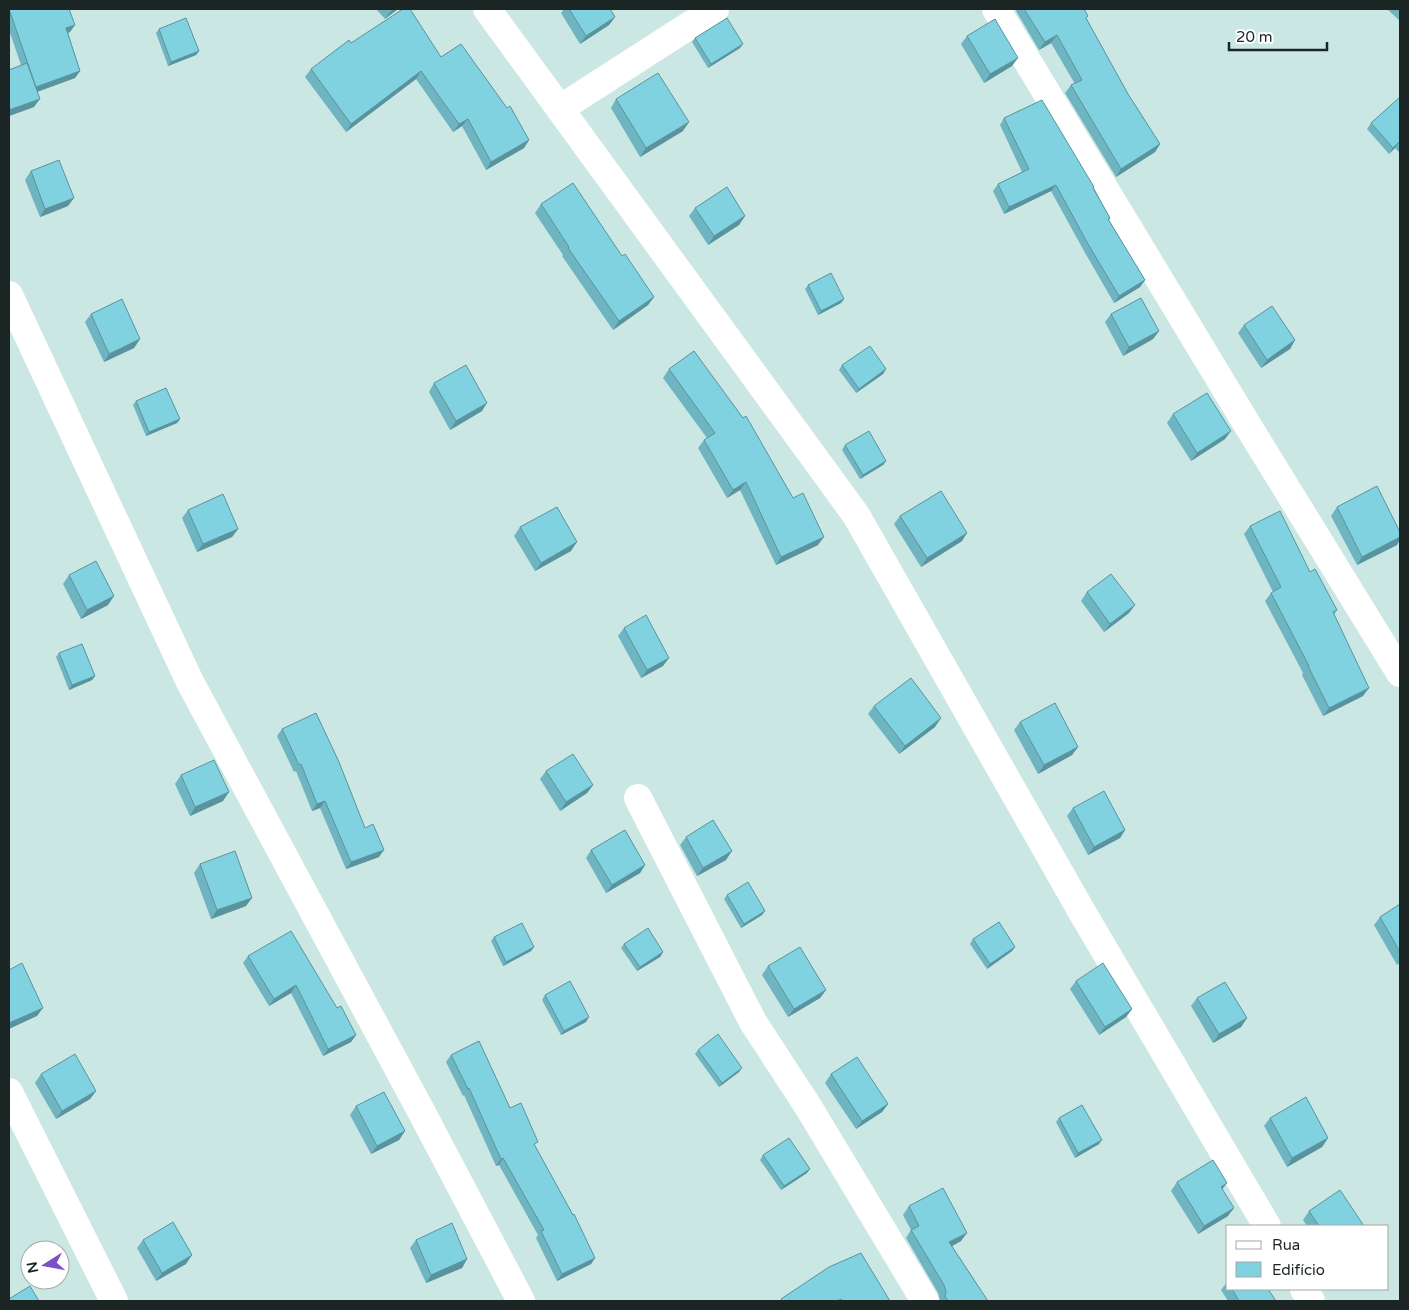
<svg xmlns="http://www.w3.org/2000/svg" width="1409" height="1310" font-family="'Varela Round',sans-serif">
  <rect width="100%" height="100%" fill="#cbe7e4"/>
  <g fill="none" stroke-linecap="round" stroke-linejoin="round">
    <g stroke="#fff" stroke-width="28">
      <polyline points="487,9 856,515 1082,912 1267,1226"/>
      <polyline points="996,9 1245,421 1400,673"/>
      <polyline points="561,108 715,9"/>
      <polyline points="9,295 190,682 421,1111 521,1301"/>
      <polyline points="638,798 753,1022 809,1108 925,1301"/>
      <polyline points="9,1092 114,1301"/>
      <polyline points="1304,1289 1311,1301"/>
    </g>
  </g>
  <g fill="#6eb5c1">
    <polygon points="9,9 70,32 68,33 80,71 75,78 37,92 34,107 9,116 9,70 21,65 9,30"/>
    <polygon points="376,9 398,9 385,19"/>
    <polygon points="564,9 610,9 615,17 609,25 580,44 561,13"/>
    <polygon points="1017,9 1084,9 1086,19 1128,94 1160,144 1155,152 1116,177 1065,93 1071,85 1075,84 1051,43 1039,50 1016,11"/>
    <polygon points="1387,9 1400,9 1400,21"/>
    <polygon points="159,29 199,51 196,55 168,66 156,33"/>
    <polygon points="967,36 1012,66 984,83 961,44"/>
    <polygon points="695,38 740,48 708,68 692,42"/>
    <polygon points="351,43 441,57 529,140 524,148 486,170 462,126 453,132 416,79 346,132 305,77 311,69"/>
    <polygon points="1400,97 1400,153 1395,148 1389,154 1367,129 1371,123"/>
    <polygon points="616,99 683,131 640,157 611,108"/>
    <polygon points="1004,118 1094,188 1110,218 1109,220 1145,280 1140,287 1114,303 1084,251 1051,191 1004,214 993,191 998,184 1022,172 1000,125"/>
    <polygon points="31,171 68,206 40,217 25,180"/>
    <polygon points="541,204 622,256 654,297 648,305 613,330 562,256 563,255 535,213"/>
    <polygon points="695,208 745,216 739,225 708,245 689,216"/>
    <polygon points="808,285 844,299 841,303 818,315 805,289"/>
    <polygon points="91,314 140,339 134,348 104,362 85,322"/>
    <polygon points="1111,314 1159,331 1153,339 1123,356 1105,322"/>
    <polygon points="1244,325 1295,340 1290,349 1261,368 1238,333"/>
    <polygon points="842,365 886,369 883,374 856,393 839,370"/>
    <polygon points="669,369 818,545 776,565 740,490 727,498 698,448 704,440 707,438 663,378"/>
    <polygon points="434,383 482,411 450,430 429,392"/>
    <polygon points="136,401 180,419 177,423 146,436 133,405"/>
    <polygon points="1173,414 1225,439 1191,461 1167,423"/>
    <polygon points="845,445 886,461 883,465 860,479 842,450"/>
    <polygon points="1337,507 1397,545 1357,565 1331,516"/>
    <polygon points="188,510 238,529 232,537 197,552 182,518"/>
    <polygon points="900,516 962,541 921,567 894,524"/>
    <polygon points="1250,526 1310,572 1337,610 1334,615 1363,696 1323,716 1302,675 1303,673 1265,601 1271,593 1273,592 1244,534"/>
    <polygon points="520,527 571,551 535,571 514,536"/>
    <polygon points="69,575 108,605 81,619 63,584"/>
    <polygon points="1087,592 1129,613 1104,632 1081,601"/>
    <polygon points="624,628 663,666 641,678 618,636"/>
    <polygon points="59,653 95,676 92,680 69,690 56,657"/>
    <polygon points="874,706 935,727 899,754 868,714"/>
    <polygon points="1020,722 1078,747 1072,755 1038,774 1014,730"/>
    <polygon points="282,729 365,828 379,857 346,869 320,808 312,811 296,771 294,772 277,736"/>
    <polygon points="546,771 593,785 587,793 560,811 540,779"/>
    <polygon points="181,775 223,801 190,816 175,784"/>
    <polygon points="1073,808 1125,830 1120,838 1088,855 1067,816"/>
    <polygon points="686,837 726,860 697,876 680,845"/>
    <polygon points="591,850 645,865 640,873 606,893 586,858"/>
    <polygon points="200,864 246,906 211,919 194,873"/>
    <polygon points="727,895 762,915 741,928 724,899"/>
    <polygon points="1400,904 1400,963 1397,965 1374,925 1380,917"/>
    <polygon points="494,937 534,947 531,951 503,966 491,941"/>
    <polygon points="973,939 1015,947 1012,951 987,969 970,944"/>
    <polygon points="624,944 663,952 660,957 637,971 621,948"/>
    <polygon points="248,956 337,1008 356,1035 351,1042 323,1056 291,993 269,1006 243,963"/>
    <polygon points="768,966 826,990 820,998 788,1017 762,975"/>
    <polygon points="1076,981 1132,1009 1126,1017 1099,1035 1070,989"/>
    <polygon points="545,995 586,1022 561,1035 542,1000"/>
    <polygon points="1197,998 1247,1018 1241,1027 1213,1043 1191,1006"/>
    <polygon points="698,1050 739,1072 719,1087 695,1054"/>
    <polygon points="451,1055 510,1108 535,1146 595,1258 591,1264 557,1281 536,1238 538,1235 499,1165 496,1166 464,1095 463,1096 446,1062"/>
    <polygon points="41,1074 96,1091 90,1099 56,1119 35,1083"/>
    <polygon points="831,1074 888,1104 882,1112 856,1129 825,1083"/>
    <polygon points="356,1106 405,1131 399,1140 371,1154 350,1115"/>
    <polygon points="1059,1118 1099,1144 1075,1158 1056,1122"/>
    <polygon points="1270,1118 1328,1138 1322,1147 1287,1167 1264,1126"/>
    <polygon points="763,1155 807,1173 781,1190 760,1160"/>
    <polygon points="1177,1182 1223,1190 1228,1216 1198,1234 1171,1191"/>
    <polygon points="909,1206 961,1241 952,1246 988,1301 940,1301 938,1293 906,1238 911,1230 903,1215"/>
    <polygon points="1309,1211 1364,1226 1307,1226 1303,1220"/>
    <polygon points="143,1240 186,1264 156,1281 137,1248"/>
    <polygon points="416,1240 467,1259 462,1268 426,1283 410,1248"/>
    <polygon points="1228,1281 1228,1289 1268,1289 1276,1301 1228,1301 1221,1290"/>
  </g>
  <g fill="#5a939d">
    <polygon points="394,9 398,9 385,19 391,11"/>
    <polygon points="615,17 609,25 580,44 586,36"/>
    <polygon points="75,25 70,32 61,35 66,28"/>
    <polygon points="1057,35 1051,43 1039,50 1045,42"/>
    <polygon points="743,44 740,48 708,68 711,64"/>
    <polygon points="199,51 196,55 168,66 171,62"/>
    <polygon points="1018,58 1012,66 984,83 990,74"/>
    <polygon points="80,71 75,78 31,94 36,87"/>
    <polygon points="421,71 416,79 346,132 351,124"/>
    <polygon points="40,99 34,107 9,116 9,110"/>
    <polygon points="468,119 462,126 453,132 459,124"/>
    <polygon points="689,122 683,131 640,157 646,148"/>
    <polygon points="529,140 524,148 486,170 491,162"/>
    <polygon points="1399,142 1395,148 1389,154 1393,148"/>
    <polygon points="1160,144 1155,152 1116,177 1121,169"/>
    <polygon points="1056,185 1051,191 1004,214 1009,207"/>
    <polygon points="74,198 68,206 40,217 45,209"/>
    <polygon points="745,216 739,225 708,245 714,236"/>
    <polygon points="1145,280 1140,287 1114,303 1119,296"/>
    <polygon points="654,297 648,305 613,330 619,321"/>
    <polygon points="844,299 841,303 818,315 821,311"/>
    <polygon points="1159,331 1153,339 1123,356 1129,347"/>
    <polygon points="140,339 134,348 104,362 109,354"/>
    <polygon points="1295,340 1290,349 1261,368 1267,360"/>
    <polygon points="886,369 883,374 856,393 859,389"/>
    <polygon points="487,403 482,411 450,430 456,421"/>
    <polygon points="180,419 177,423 146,436 149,432"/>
    <polygon points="1231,431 1225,439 1191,461 1197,453"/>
    <polygon points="886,461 883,465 860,479 863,475"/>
    <polygon points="746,482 740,490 727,498 733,490"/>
    <polygon points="238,529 232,537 197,552 203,544"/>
    <polygon points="967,533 962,541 921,567 927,558"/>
    <polygon points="824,537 818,545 776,565 781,557"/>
    <polygon points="1400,537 1400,540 1397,545 1357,565 1362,557"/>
    <polygon points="577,542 571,551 535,571 541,563"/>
    <polygon points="114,596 108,605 81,619 87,610"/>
    <polygon points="1135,605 1129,613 1104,632 1110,624"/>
    <polygon points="669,658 663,666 641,678 647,670"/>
    <polygon points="95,676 92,680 69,690 72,685"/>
    <polygon points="1369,688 1363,696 1323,716 1329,708"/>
    <polygon points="941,718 935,727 899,754 905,746"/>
    <polygon points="1078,747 1072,755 1038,774 1044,765"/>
    <polygon points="593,785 587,793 560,811 566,802"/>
    <polygon points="229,792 223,801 190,816 195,807"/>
    <polygon points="325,801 320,808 312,811 317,804"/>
    <polygon points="1125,830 1120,838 1088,855 1094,847"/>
    <polygon points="384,850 379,857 346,869 351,862"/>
    <polygon points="732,851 726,860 697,876 703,868"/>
    <polygon points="645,865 640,873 606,893 612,885"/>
    <polygon points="252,898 246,906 211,919 217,910"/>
    <polygon points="765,911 762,915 741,928 744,924"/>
    <polygon points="534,947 531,951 503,966 506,962"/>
    <polygon points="1015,947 1012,951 987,969 990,964"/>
    <polygon points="663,952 660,957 637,971 640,967"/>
    <polygon points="296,985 291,993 269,1006 274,999"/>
    <polygon points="826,990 820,998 788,1017 794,1009"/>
    <polygon points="43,1008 37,1016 9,1029 9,1023"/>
    <polygon points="1132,1009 1126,1017 1099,1035 1105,1027"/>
    <polygon points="589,1017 586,1022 561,1035 564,1031"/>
    <polygon points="1247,1018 1241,1027 1213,1043 1219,1034"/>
    <polygon points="356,1035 351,1042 323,1056 328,1049"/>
    <polygon points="742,1068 739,1072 719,1087 722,1083"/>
    <polygon points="96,1091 90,1099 56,1119 62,1111"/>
    <polygon points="888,1104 882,1112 856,1129 862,1121"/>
    <polygon points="405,1131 399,1140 371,1154 377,1146"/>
    <polygon points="1328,1138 1322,1147 1287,1167 1292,1158"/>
    <polygon points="1102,1140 1099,1144 1075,1158 1078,1153"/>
    <polygon points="503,1158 499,1165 496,1166 501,1159"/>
    <polygon points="810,1169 807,1173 781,1190 784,1186"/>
    <polygon points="1227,1183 1221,1191 1221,1187"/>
    <polygon points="1234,1208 1228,1216 1198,1234 1204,1226"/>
    <polygon points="967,1233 961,1241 943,1251 949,1242"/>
    <polygon points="192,1255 186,1264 156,1281 162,1273"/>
    <polygon points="595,1258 591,1264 557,1281 562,1274"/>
    <polygon points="467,1259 462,1268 426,1283 431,1275"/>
  </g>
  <g fill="#80d2e0" stroke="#5a939d">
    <polygon points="9,9 69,9 75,25 66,28 80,71 36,87"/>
    <polygon points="403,9 410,9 441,57 461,44 507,108 510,106 529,140 491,162 468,119 459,124 421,71 351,124 311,69 349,40 351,43"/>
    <polygon points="569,9 610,9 615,17 586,36"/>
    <polygon points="1024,9 1084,9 1088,16 1086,18 1128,94 1160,144 1121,169 1071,85 1082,80 1057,35 1045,42"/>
    <polygon points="186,18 199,51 171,62 159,29"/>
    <polygon points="727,18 743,44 711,64 695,38"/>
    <polygon points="995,19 1018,58 990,74 967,36"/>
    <polygon points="27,63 40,99 9,110 9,70"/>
    <polygon points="658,73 689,122 646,148 616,99"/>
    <polygon points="1400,97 1400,143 1399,142 1393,148 1371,123"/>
    <polygon points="1042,100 1094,187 1093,188 1110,218 1108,219 1145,280 1119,296 1088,244 1056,185 1009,207 998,184 1029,169 1004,118"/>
    <polygon points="59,160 74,198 45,209 31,171"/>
    <polygon points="573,183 622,256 625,254 654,297 619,321 568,248 569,247 541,204"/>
    <polygon points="727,187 745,216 714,236 695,208"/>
    <polygon points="831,273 844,299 821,311 808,285"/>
    <polygon points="1141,298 1159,331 1129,347 1111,314"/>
    <polygon points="122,299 140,339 109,354 91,314"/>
    <polygon points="1272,306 1295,340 1267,360 1244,325"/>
    <polygon points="870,346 886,369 859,389 842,365"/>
    <polygon points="694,351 743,418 746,416 793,498 803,493 824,537 781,557 746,482 733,490 704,440 715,433 669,369"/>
    <polygon points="466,365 487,403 456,421 434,383"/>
    <polygon points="166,388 180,419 149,432 136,401"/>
    <polygon points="1207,393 1231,431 1197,453 1173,414"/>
    <polygon points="869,431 886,461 863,475 845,445"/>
    <polygon points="1377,486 1400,532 1400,537 1362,557 1337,507"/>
    <polygon points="941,491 967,533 927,558 900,516"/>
    <polygon points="223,494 238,529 203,544 188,510"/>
    <polygon points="557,507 577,542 541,563 520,527"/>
    <polygon points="1280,511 1310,572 1315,569 1337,610 1333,612 1369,688 1329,708 1308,666 1309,666 1271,593 1281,587 1250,526"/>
    <polygon points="96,561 114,596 87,610 69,575"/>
    <polygon points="1111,574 1135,605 1110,624 1087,592"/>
    <polygon points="646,615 669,658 647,670 624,628"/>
    <polygon points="82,644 95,676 72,685 59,653"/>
    <polygon points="911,678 941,718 905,746 874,706"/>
    <polygon points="1055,703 1078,747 1044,765 1020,722"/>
    <polygon points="316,713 339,762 365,828 373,824 384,850 351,862 325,801 317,804 301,764 299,765 282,729"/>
    <polygon points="573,754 593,785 566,802 546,771"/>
    <polygon points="214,760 229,792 195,807 181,775"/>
    <polygon points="1104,791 1125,830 1094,847 1073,808"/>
    <polygon points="713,820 732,851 703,868 686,837"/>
    <polygon points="625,830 645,865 612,885 591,850"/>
    <polygon points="235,851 252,898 217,910 200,864"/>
    <polygon points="748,882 765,911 744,924 727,895"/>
    <polygon points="1400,904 1400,952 1380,917"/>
    <polygon points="999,922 1015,947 990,964 973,939"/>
    <polygon points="522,923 534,947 506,962 494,937"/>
    <polygon points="648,928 663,952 640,967 624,944"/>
    <polygon points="291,931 337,1008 341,1006 356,1035 328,1049 296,985 274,999 248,956"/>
    <polygon points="800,947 826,990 794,1009 768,966"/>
    <polygon points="22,963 43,1008 9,1023 9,970"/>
    <polygon points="1103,963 1132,1009 1105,1027 1076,981"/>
    <polygon points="570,981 589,1017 564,1031 545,995"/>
    <polygon points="1225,982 1247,1018 1219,1034 1197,998"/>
    <polygon points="718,1034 742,1068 722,1083 698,1050"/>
    <polygon points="479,1041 510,1108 521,1103 538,1142 534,1144 573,1215 574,1214 595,1258 562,1274 541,1231 544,1230 503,1158 501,1159 469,1088 468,1089 451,1055"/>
    <polygon points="75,1054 96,1091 62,1111 41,1074"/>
    <polygon points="857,1057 888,1104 862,1121 831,1074"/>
    <polygon points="384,1092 405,1131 377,1146 356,1106"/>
    <polygon points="1306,1097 1328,1138 1292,1158 1270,1118"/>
    <polygon points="1082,1105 1102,1140 1078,1153 1059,1118"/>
    <polygon points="789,1138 810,1169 784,1186 763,1155"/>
    <polygon points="1213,1160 1227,1183 1221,1187 1234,1208 1204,1226 1177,1182"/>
    <polygon points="943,1188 967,1233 949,1242 988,1301 949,1301 945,1297 946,1292 944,1285 911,1230 919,1226 909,1206"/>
    <polygon points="1340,1190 1364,1226 1319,1226 1309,1211"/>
    <polygon points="173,1222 192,1255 162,1273 143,1240"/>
    <polygon points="452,1223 467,1259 431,1275 416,1240"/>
    <polygon points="861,1253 890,1301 842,1301 841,1299 837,1301 783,1301 781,1299 829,1267"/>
    <polygon points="30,1286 39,1301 9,1301 9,1299"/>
    <polygon points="1232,1289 1268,1289 1276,1301 1239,1301"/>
  </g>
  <rect width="1409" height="1310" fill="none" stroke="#1b2524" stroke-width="20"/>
  <rect x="1226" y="1225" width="162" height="65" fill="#ffffff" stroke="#a4a8a7"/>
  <rect x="1236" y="1241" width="25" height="8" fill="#ffffff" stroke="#a4a8a7"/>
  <text x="1272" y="1250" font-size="15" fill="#1b2524">Rua</text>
  <rect x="1236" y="1262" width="25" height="15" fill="#80d2e0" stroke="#a4a8a7"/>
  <text x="1272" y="1275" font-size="15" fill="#1b2524">Edifício</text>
  <g transform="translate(45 1265) rotate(259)"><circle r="24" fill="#ffffff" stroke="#a4a8a7"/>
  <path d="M0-4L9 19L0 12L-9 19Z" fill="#7a50c9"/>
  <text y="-8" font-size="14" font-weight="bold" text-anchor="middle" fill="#1b2524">N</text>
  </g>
  <path d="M1229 42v8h98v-8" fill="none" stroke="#1b2524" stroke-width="2.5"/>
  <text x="1236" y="42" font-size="15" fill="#1b2524" stroke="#ffffff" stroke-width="4" paint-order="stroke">20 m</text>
</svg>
